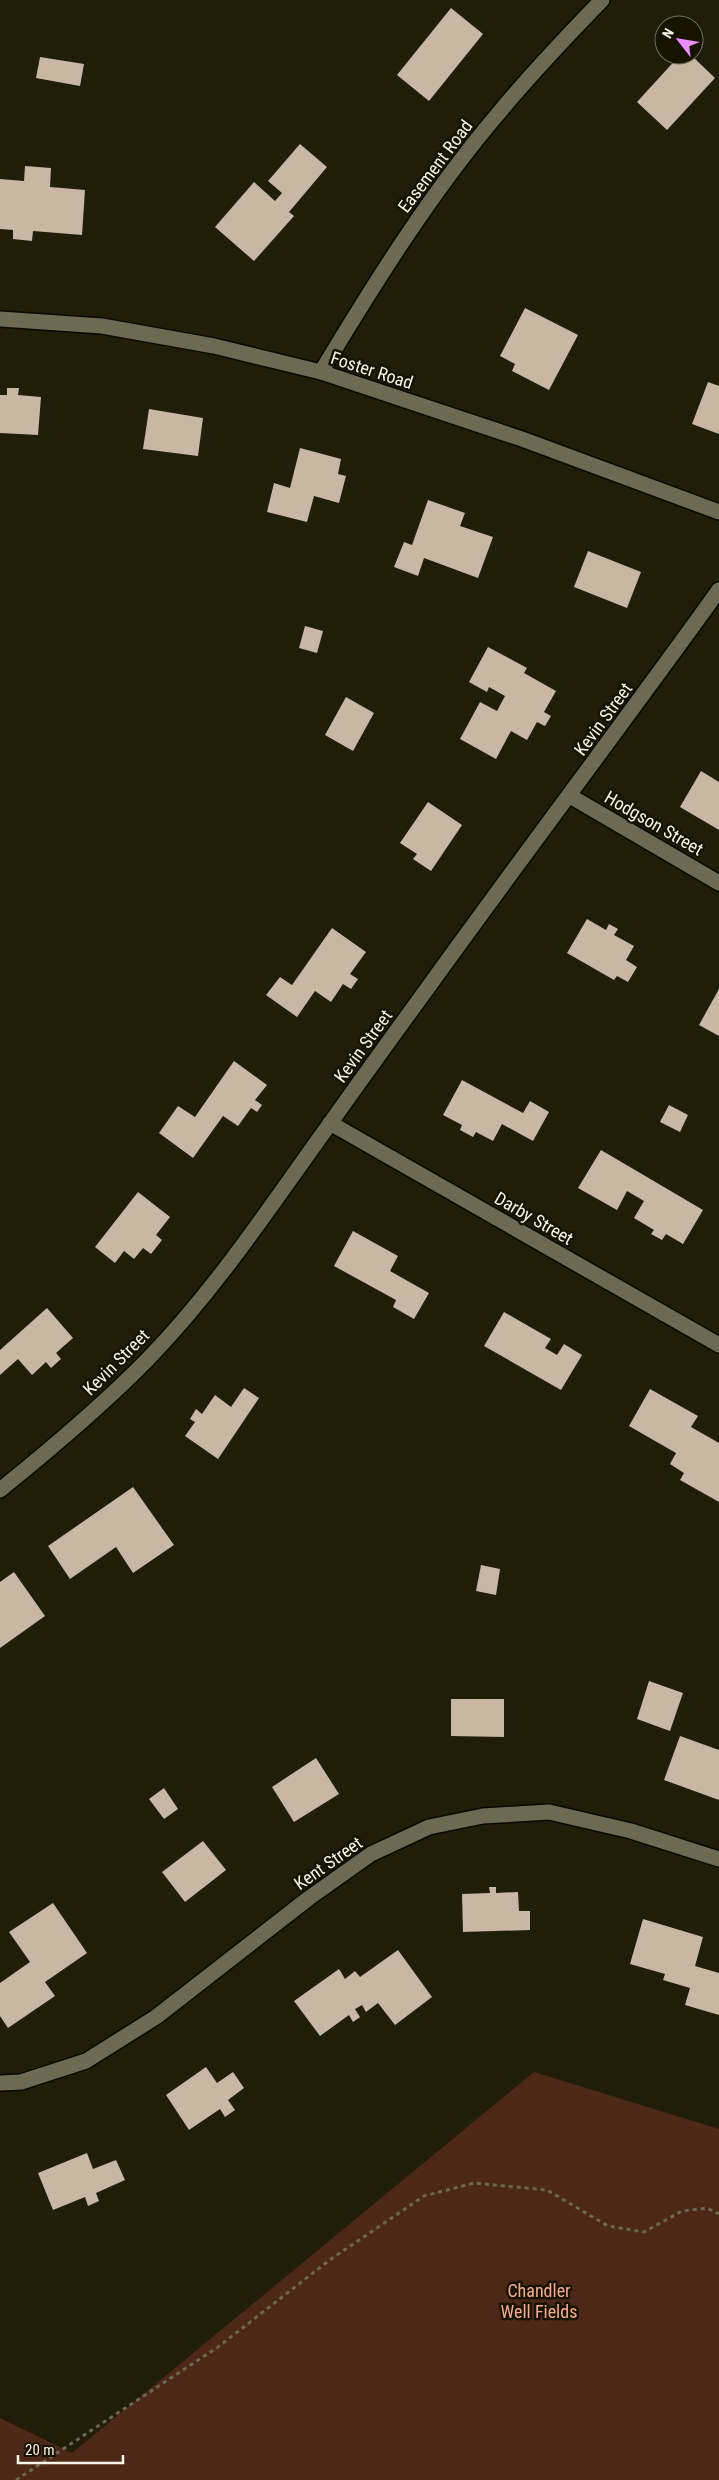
<svg xmlns="http://www.w3.org/2000/svg" width="719" height="2480" font-family="'Roboto Condensed',sans-serif">
  <rect width="100%" height="100%" fill="#201d09"/>
  <polygon fill="#4e2817" points="534,2072 719,2129 719,2480 0,2480 0,2418 72,2453"/>
  <g fill="#c8b7a3">
    <polygon points="451,8 483,34 429,101 397,75"/>
    <polygon points="680,55 691,55 715,78 667,130 637,102"/>
    <polygon points="40,57 84,64 80,86 36,78"/>
    <polygon points="300,144 327,167 289,212 294,216 254,261 215,227 254,182 275,201 282,193 268,181"/>
    <polygon points="25,166 51,168 50,187 85,190 82,235 33,231 32,241 13,239 13,230 0,229 0,179 24,181"/>
    <polygon points="525,308 578,335 549,390 512,371 515,364 500,356"/>
    <polygon points="708,382 719,386 719,434 692,424"/>
    <polygon points="7,388 19,388 18,395 41,397 38,435 0,433 0,395 7,395"/>
    <polygon points="149,409 203,418 198,456 143,449"/>
    <polygon points="300,448 341,459 338,474 346,476 339,503 314,496 307,522 267,512 274,483 290,488"/>
    <polygon points="428,500 465,513 460,526 493,537 478,578 424,558 418,576 394,567 404,542 412,545"/>
    <polygon points="588,551 641,572 627,608 574,587"/>
    <polygon points="305,626 323,631 317,653 299,648"/>
    <polygon points="488,647 527,668 524,673 556,691 544,712 551,716 545,726 537,722 527,740 511,731 496,759 460,739 480,702 497,711 505,696 489,687 487,692 469,682"/>
    <polygon points="346,697 374,713 353,751 325,735"/>
    <polygon points="701,771 719,782 719,830 680,807"/>
    <polygon points="428,802 462,825 431,871 413,859 417,854 400,843"/>
    <polygon points="587,919 606,930 609,924 618,929 614,935 634,946 626,960 637,967 628,982 617,976 614,980 567,953"/>
    <polygon points="332,928 366,952 350,974 358,979 351,989 343,984 331,1002 315,991 297,1017 266,995 280,977 292,985"/>
    <polygon points="719,989 719,1036 699,1025"/>
    <polygon points="234,1061 267,1085 255,1100 262,1105 257,1112 251,1108 238,1126 223,1116 193,1158 159,1133 178,1106 195,1117"/>
    <polygon points="462,1080 523,1113 530,1101 549,1112 533,1141 502,1124 493,1141 476,1132 473,1137 460,1130 462,1125 443,1115"/>
    <polygon points="669,1105 688,1115 680,1132 660,1122"/>
    <polygon points="601,1150 703,1210 683,1244 666,1234 662,1240 651,1234 654,1230 634,1218 644,1201 627,1191 617,1210 578,1188"/>
    <polygon points="138,1192 170,1217 156,1235 162,1240 151,1254 143,1248 134,1259 124,1251 115,1263 95,1247"/>
    <polygon points="353,1231 398,1256 390,1271 429,1293 414,1319 393,1307 396,1300 334,1266"/>
    <polygon points="47,1308 73,1338 56,1353 61,1359 51,1368 46,1362 32,1375 18,1359 0,1375 0,1350"/>
    <polygon points="504,1312 551,1339 545,1348 557,1355 564,1344 582,1355 561,1390 484,1346"/>
    <polygon points="244,1388 259,1398 218,1459 185,1436 195,1422 190,1419 196,1409 202,1414 215,1395 231,1407"/>
    <polygon points="650,1389 698,1416 691,1427 719,1443 719,1502 680,1480 684,1473 670,1464 676,1453 629,1426"/>
    <polygon points="133,1487 174,1545 133,1573 116,1547 70,1579 48,1546"/>
    <polygon points="481,1565 500,1569 496,1595 476,1591"/>
    <polygon points="14,1572 45,1616 0,1648 0,1582"/>
    <polygon points="649,1681 683,1693 670,1731 637,1719"/>
    <polygon points="451,1699 504,1699 504,1737 451,1736"/>
    <polygon points="680,1736 719,1750 719,1800 664,1780"/>
    <polygon points="316,1758 339,1794 294,1822 272,1787"/>
    <polygon points="164,1788 178,1809 164,1819 149,1799"/>
    <polygon points="203,1841 226,1870 185,1902 162,1872"/>
    <polygon points="489,1887 496,1887 496,1893 518,1892 519,1911 530,1911 530,1930 463,1932 462,1894 490,1893"/>
    <polygon points="53,1903 87,1953 45,1982 55,1996 8,2028 0,2016 0,1983 30,1962 9,1932"/>
    <polygon points="643,1919 703,1937 695,1966 719,1973 719,2015 685,2005 690,1988 663,1980 665,1974 630,1964"/>
    <polygon points="398,1950 432,1997 395,2025 378,2003 366,2012 362,2005 355,2009 360,2017 353,2022 349,2015 320,2036 294,2001 339,1969 345,1979 355,1971 360,1977"/>
    <polygon points="206,2067 217,2083 233,2072 244,2088 228,2100 235,2110 225,2117 220,2109 189,2130 166,2095"/>
    <polygon points="87,2153 93,2169 116,2160 125,2180 96,2193 99,2201 88,2206 85,2197 53,2210 38,2173"/>
  </g>
  <g fill="none" stroke-linecap="round" stroke-linejoin="round">
    <defs>
      <g id="minor">
        <polyline points="0,319 102,326 214,346 321,372 522,439 719,512"/>
        <path d="M321,372C374,284 430,194 497,115C530,75 566,37 602,0"/>
        <polyline points="570,796 719,883"/>
        <polyline points="330,1123 719,1345"/>
        <path d="M0,1490C52,1448 102,1406 148,1359C217,1288 271,1205 329,1125C360,1081 392,1037 424,993C521,858 622,725 719,590"/>
        <polyline points="0,2083 21,2082 86,2061 156,2017 309,1898 371,1854 429,1827 483,1816 549,1812 631,1831 719,1859"/>
      </g>
    </defs>
    <use href="#minor" stroke="#0a0700" stroke-width="18"/>
    <polyline stroke="#6a6755" stroke-width="3" stroke-dasharray="4 4" stroke-linecap="butt" points="16,2480 218,2347 331,2259 424,2196 474,2183 547,2190 608,2226 644,2232 682,2211 707,2208 719,2214"/>
    <use href="#minor" stroke="#6d6953" stroke-width="15"/>
  </g>
  <g text-anchor="middle" dominant-baseline="central" stroke-width="5" stroke-linejoin="round" paint-order="stroke">
    <g font-size="18" fill="#f7f5e8" stroke="#171302">
      <text transform="translate(435 166) rotate(-53)">Easement Road</text>
      <text transform="translate(372 370) rotate(18)">Foster Road</text>
      <text transform="translate(603 719) rotate(-54)">Kevin Street</text>
      <text transform="translate(654 823) rotate(30)">Hodgson Street</text>
      <text transform="translate(363 1046) rotate(-54)">Kevin Street</text>
      <text transform="translate(534 1218) rotate(30)">Darby Street</text>
      <text transform="translate(116 1362) rotate(-45)">Kevin Street</text>
      <text transform="translate(328 1863) rotate(-35)">Kent Street</text>
    </g>
    <g font-size="18" fill="#faac8a" stroke="#171302">
      <text x="539" y="2290">Chandler<tspan x="539" dy="21">Well Fields</tspan></text>
    </g>
  </g>
  <g transform="translate(679 40) rotate(301)"><circle r="24" fill="#171302" stroke="#716d5e"/>
  <path d="M0-4L9 19L0 12L-9 19Z" fill="#eb8dfb"/>
  <text y="-8" font-size="14" font-weight="bold" text-anchor="middle" fill="#f7f5e8">N</text>
  </g>
  <path d="M18 2455v8h105v-8" fill="none" stroke="#f7f5e8" stroke-width="2.5"/>
  <text x="25" y="2455" font-size="15" fill="#f7f5e8" stroke="#171302" stroke-width="4" paint-order="stroke">20 m</text>
</svg>
